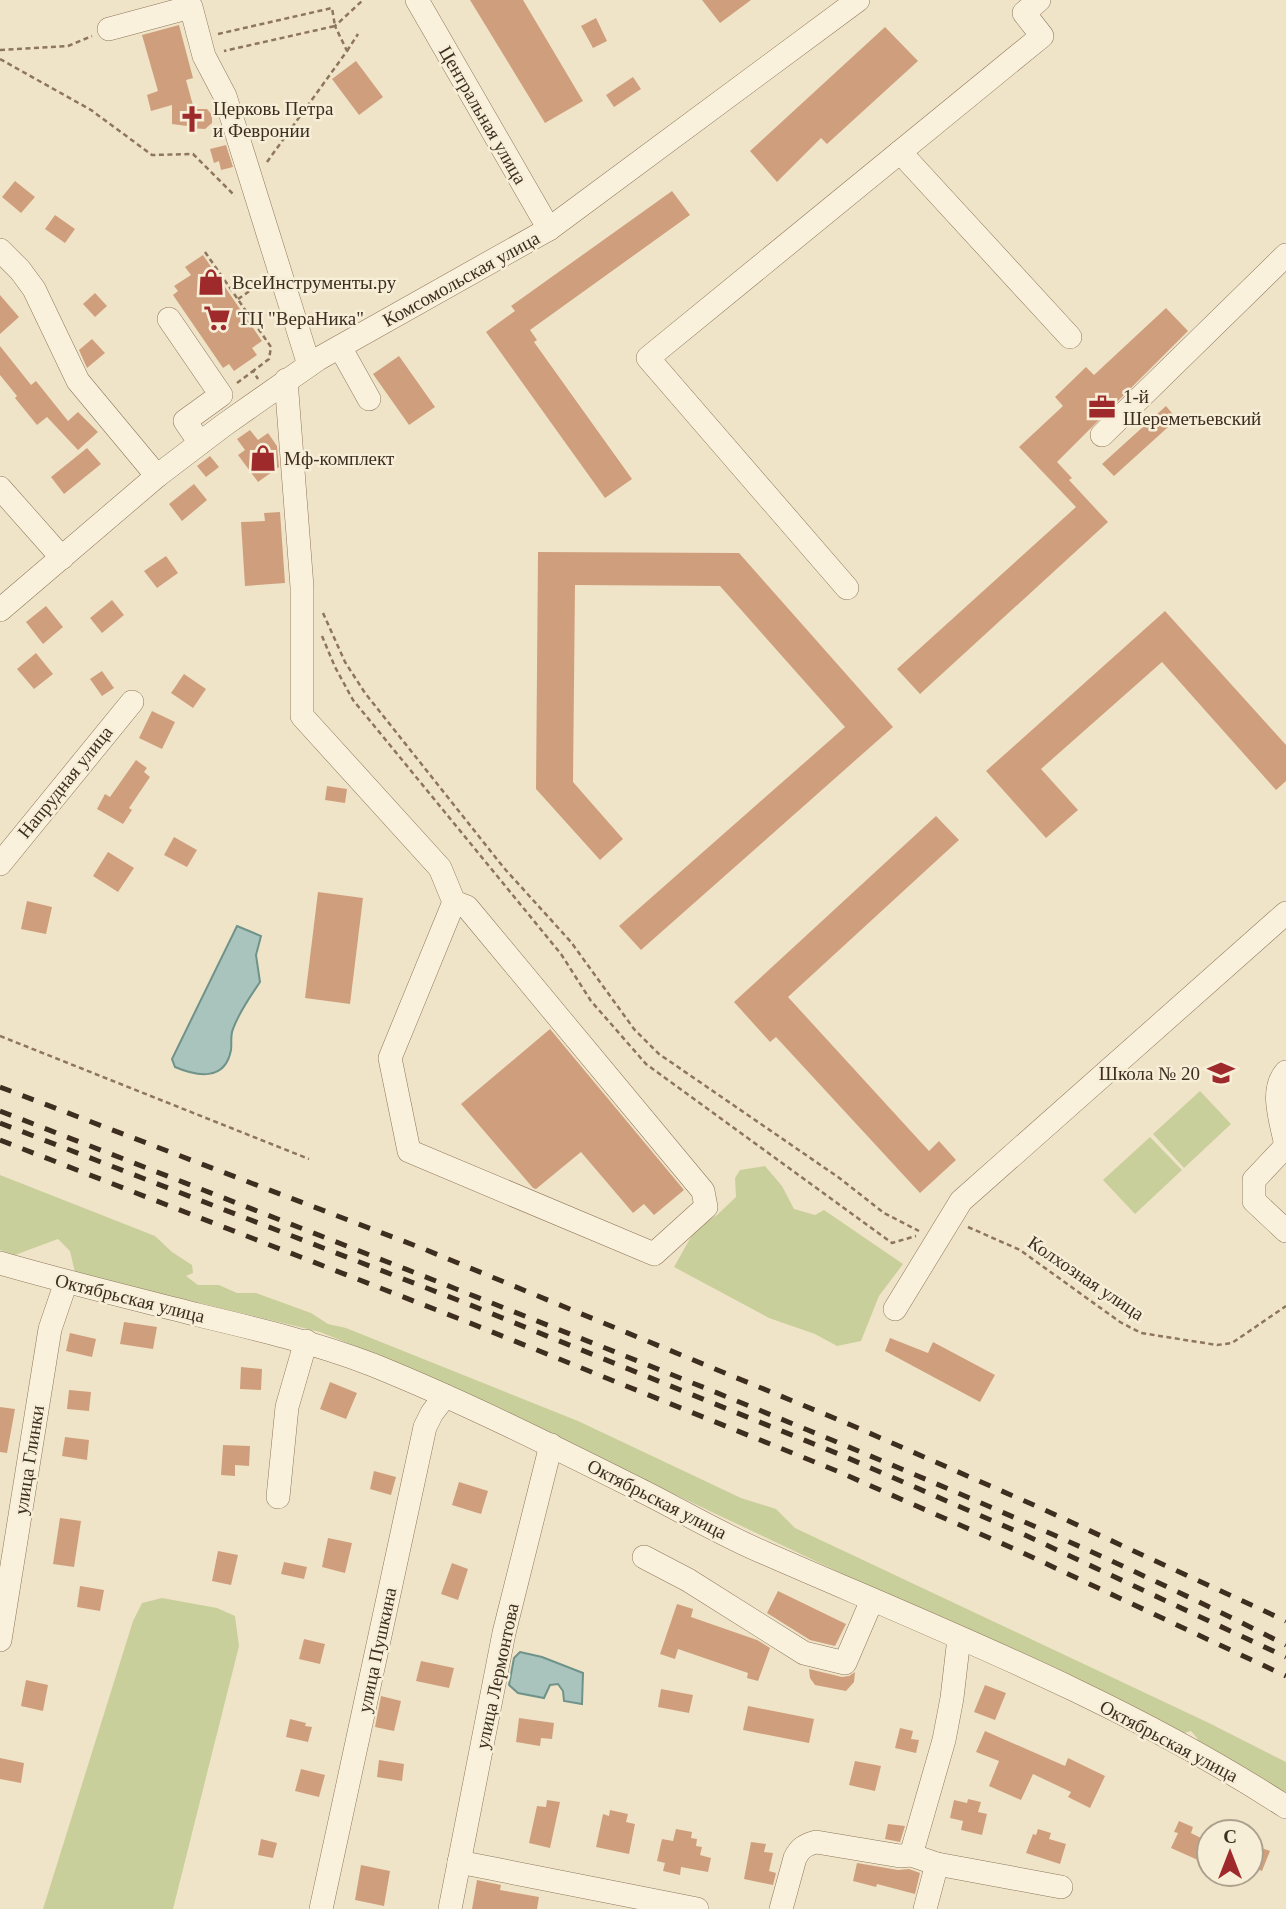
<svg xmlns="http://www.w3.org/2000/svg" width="1286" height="1909" font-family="'Times New Roman',serif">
  <rect width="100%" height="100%" fill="#f0e4c8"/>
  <g fill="#c9cf9b">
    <polygon points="1200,1091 1231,1124 1184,1168 1153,1134"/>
    <polygon points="1150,1137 1182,1170 1135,1214 1103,1180"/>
    <polygon points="765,1166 782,1186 794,1209 815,1215 824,1210 903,1264 879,1296 861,1341 837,1346 815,1334 769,1318 674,1267 696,1228 717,1215 736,1197 735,1178 740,1170"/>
    <polygon points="0,1175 155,1236 172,1252 192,1265 193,1273 186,1276 198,1285 219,1285 237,1293 256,1293 311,1313 328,1324 346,1328 578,1421 741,1498 776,1509 795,1528 1209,1723 1286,1762 1286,1798 1200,1747 1197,1738 1191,1731 1181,1734 399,1364 320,1332 75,1273 70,1251 58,1239 15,1255 0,1250"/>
    <polygon points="162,1598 217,1608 235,1616 239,1646 173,1909 43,1909 133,1621 142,1603"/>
  </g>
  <g fill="#a9c4bc" stroke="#6f938a" stroke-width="2">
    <path d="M237,926L261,936L256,955L260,982C250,997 239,1012 233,1029C230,1036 232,1043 231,1050C225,1082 196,1076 175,1067L172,1059Z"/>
    <polygon points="520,1652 542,1657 583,1673 582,1704 564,1701 563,1691 558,1684 550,1685 544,1698 518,1693 509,1685 514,1658"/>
  </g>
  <g fill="#cf9f7d">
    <polygon points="470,0 523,0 583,101 545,123"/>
    <polygon points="702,0 751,0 720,23"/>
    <polygon points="596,18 607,41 593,48 581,26"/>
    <polygon points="179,25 193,78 186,80 194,109 207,109 212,115 212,123 205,129 187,128 187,126 172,124 172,105 151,111 147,95 158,91 142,35"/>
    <polygon points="885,27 918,61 827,144 821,138 777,182 750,151"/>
    <polygon points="356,61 383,97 359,115 332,79"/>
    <polygon points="633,77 641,89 614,107 606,95"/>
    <polygon points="226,145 233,167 221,170 219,161 214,163 210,149"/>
    <polygon points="15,181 35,197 21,213 2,197"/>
    <polygon points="672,191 690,215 530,330 537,340 534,342 632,479 605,498 486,332 515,311 511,306"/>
    <polygon points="55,215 75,229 65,243 45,229"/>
    <polygon points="203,255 262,341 252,348 257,355 234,371 229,364 223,368 173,295 178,291 174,286 191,275 185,267"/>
    <polygon points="95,293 107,306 95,317 83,304"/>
    <polygon points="0,295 19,317 0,334"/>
    <polygon points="1166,308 1188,331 1057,462 1072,478 1069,480 1108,522 920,694 897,669 1076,507 1019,447 1063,406 1055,397 1086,367 1094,375"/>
    <polygon points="92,339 105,353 87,368 79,350"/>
    <polygon points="0,346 31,385 36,381 68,421 78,412 98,432 78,450 47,417 37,425 15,398 17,396 0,375"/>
    <polygon points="399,356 435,407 409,425 373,374"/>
    <polygon points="1166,406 1177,419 1114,476 1102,464"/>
    <polygon points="250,430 258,440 268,433 277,446 279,467 258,482 238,455 245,450 237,439"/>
    <polygon points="87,448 101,464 64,494 51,477"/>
    <polygon points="210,456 219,467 206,477 197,466"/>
    <polygon points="194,484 207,500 182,521 169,504"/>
    <polygon points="280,512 285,583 245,586 241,522 265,521 264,513"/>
    <polygon points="538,552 739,553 893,727 641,950 619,926 845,727 720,586 575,585 573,782 623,839 600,860 536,789"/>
    <polygon points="166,556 178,573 157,588 144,571"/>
    <polygon points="112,600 124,615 102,633 90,618"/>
    <polygon points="46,606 63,627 43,644 26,622"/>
    <polygon points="1165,611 1286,745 1286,781 1276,790 1162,662 1041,769 1078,810 1046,838 986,771"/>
    <polygon points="36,653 53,674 34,689 17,669"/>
    <polygon points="102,671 114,688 102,696 90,679"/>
    <polygon points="184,674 206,689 193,708 171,693"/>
    <polygon points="152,711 175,722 162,749 139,738"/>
    <polygon points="136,760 147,768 144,772 150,777 129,808 132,810 123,824 97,809 105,794 110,797"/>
    <polygon points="327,786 347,789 345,803 325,800"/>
    <polygon points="936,816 959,840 788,997 929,1151 939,1141 956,1160 920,1193 776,1037 770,1042 734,1002"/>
    <polygon points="174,837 197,850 187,867 164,855"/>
    <polygon points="108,852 134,868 118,892 93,876"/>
    <polygon points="318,892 363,898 350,1004 305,998"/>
    <polygon points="27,901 52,907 46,934 21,929"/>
    <polygon points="550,1029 684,1190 654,1215 644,1204 633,1213 581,1152 536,1189 533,1188 461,1104"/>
    <polygon points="124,1322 157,1327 153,1349 120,1344"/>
    <polygon points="70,1333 96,1339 92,1357 66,1351"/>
    <polygon points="890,1338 928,1353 933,1342 995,1375 980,1402 885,1351"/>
    <polygon points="241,1367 262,1369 261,1390 240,1389"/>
    <polygon points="330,1382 357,1393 346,1419 320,1409"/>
    <polygon points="69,1390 91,1392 89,1411 67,1409"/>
    <polygon points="0,1407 15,1409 7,1453 0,1452"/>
    <polygon points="65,1437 89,1440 87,1460 62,1456"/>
    <polygon points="223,1445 250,1446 249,1466 235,1465 235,1476 221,1475"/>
    <polygon points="374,1471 396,1477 391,1495 370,1489"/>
    <polygon points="459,1482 488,1491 481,1514 452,1505"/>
    <polygon points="60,1518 81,1521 74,1567 53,1564"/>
    <polygon points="328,1538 352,1543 345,1573 322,1567"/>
    <polygon points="218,1551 238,1555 231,1585 212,1581"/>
    <polygon points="284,1562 307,1567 304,1579 281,1574"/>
    <polygon points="452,1563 468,1569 458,1600 441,1594"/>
    <polygon points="80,1586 104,1590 100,1611 77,1607"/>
    <polygon points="778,1591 846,1624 835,1646 810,1640 767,1613"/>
    <polygon points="677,1604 693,1609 691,1617 757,1640 770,1648 758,1681 747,1678 748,1673 678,1649 675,1659 660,1654"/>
    <polygon points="304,1639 325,1644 320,1664 299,1659"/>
    <polygon points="421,1661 454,1668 449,1688 416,1681"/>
    <polygon points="809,1669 842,1677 849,1676 855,1672 854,1682 846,1691 815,1685 810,1678"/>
    <polygon points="26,1680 48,1685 43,1711 21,1706"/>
    <polygon points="985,1685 1006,1693 995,1720 974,1712"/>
    <polygon points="661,1689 693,1695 689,1713 658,1707"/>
    <polygon points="381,1696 401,1701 394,1731 375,1727"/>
    <polygon points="748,1706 814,1719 809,1743 743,1730"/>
    <polygon points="519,1718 554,1723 552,1739 541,1738 540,1746 516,1742"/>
    <polygon points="290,1719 306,1723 305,1726 312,1727 308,1742 286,1737"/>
    <polygon points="900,1728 913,1731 911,1739 919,1740 916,1753 895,1748"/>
    <polygon points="985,1731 1065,1766 1068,1758 1105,1776 1090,1808 1068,1797 1071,1792 1033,1774 1021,1800 989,1786 999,1761 976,1752"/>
    <polygon points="0,1758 24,1763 21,1783 0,1779"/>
    <polygon points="379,1760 404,1764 402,1781 377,1777"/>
    <polygon points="855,1761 881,1766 875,1791 849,1785"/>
    <polygon points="301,1769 325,1775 319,1797 295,1791"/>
    <polygon points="968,1799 981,1802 978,1812 987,1814 982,1835 961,1830 963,1821 950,1818 954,1800 967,1803"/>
    <polygon points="547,1800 560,1802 550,1848 529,1843 537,1806 546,1807"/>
    <polygon points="610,1810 628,1814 626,1822 635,1824 629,1854 596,1847 603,1814 609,1816"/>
    <polygon points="1179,1821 1193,1827 1191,1833 1209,1842 1209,1865 1171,1848 1178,1833 1174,1832"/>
    <polygon points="888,1824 905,1826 900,1842 885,1839"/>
    <polygon points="676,1829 692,1832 691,1838 697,1839 696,1846 702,1847 700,1855 711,1858 708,1872 681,1867 680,1875 663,1871 665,1863 657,1861 662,1839 673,1841"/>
    <polygon points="1038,1829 1051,1833 1049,1839 1066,1844 1060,1864 1026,1853 1033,1834 1036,1835"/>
    <polygon points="261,1839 277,1843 273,1858 258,1855"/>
    <polygon points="751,1842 766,1844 764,1852 773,1853 769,1871 776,1873 773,1885 744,1879"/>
    <polygon points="1251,1844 1270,1851 1262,1871 1251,1867"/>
    <polygon points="857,1863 898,1870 909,1869 920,1873 915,1894 877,1884 876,1887 853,1881"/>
    <polygon points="361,1865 390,1871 384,1906 355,1900"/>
    <polygon points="477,1880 501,1885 500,1890 539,1897 537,1909 472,1909"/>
  </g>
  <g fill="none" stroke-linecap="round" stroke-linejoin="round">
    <defs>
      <g id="minor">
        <polyline points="417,0 549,229"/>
        <polyline points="109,29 191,7 204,56 225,96 309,365"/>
        <polyline points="900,152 1070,337"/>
        <polyline points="0,250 20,270 34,289 78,381 157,476"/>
        <polyline points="169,319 221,395 185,421 200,443"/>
        <polyline points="340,347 369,399"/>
        <polyline points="286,380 302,587 302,716 440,868 454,902 390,1058 409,1151 654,1254 706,1207 703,1191 467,907 454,902"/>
        <polyline points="1102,435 1286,255"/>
        <polyline points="0,488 62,558"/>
        <polyline points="847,588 648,358 1042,36 1024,13 1039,0"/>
        <polyline points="0,610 157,476 224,425 318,359 549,229 858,0"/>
        <polyline points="0,864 132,702"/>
        <path d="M1286,1072C1269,1091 1282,1123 1286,1146"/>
        <polyline points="1286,1146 1254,1180 1254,1201 1286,1231"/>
        <path d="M0,1263C66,1282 132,1298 198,1315C257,1329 316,1343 373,1365C467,1403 558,1449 648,1494C687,1514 726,1537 767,1554C943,1631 1125,1702 1286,1807"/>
        <polyline points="895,1309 961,1201 1286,913"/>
        <polyline points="278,1497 287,1407 306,1341"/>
        <polyline points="644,1557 688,1580 804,1653 845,1663 872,1600"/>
        <polyline points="0,1640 50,1329 66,1282"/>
        <polyline points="911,1855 944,1740 952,1698 959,1638"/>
        <polyline points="459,1862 697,1909"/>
        <polyline points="321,1909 425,1427 432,1413 445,1396"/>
        <polyline points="450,1909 504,1633 551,1445"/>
        <path d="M781,1909L795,1858C800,1848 805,1845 816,1842L900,1856L911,1855L937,1864L1061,1887"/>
        <polyline points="925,1909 937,1864"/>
      </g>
    </defs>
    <use href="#minor" stroke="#8d765c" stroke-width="24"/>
    <g stroke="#8d765c" stroke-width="2.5" stroke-dasharray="5 3.5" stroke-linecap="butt">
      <polyline points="218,34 332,8 335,26 224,51"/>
      <polyline points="0,50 68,46 92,36"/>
      <polyline points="347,51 358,34"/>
      <polyline points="0,59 91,110 152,155 193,154 235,196"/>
      <polyline points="267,162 347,51 335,26 363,0"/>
      <polyline points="205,252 271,347 269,359 253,371"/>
      <polyline points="238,299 264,281"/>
      <polyline points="237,383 253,371 258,379"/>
      <polyline points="323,613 345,662 365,693 504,868 571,942 634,1029 659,1054 838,1177 884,1213 919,1231"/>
      <polyline points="322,636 335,667 353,700 561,954 591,1001 646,1064 892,1243 916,1236"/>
      <polyline points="0,1036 309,1159"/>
      <polyline points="968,1227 1020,1250 1120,1322 1141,1333 1217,1345 1232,1343 1286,1306"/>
    </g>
    <use href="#minor" stroke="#faf1dc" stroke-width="23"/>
    <g stroke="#3d2e20" stroke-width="5" stroke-dasharray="12 12" stroke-linecap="butt">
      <polyline points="0,1087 424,1249 851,1425 1036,1506 1286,1621"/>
      <path d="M0,1111C237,1203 474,1295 710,1390C904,1469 1099,1550 1286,1645"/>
      <polyline points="0,1123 468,1304 841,1455 1025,1535 1286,1657"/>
      <polyline points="0,1140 465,1321 837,1471 1019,1551 1286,1676"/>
    </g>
  </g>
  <defs>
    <symbol id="church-bare" viewBox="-9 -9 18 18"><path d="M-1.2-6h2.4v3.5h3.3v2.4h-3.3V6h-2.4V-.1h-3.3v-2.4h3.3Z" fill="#9e2a2b" stroke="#f7eed8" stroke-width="2.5" paint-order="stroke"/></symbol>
    <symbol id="shop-bare" viewBox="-9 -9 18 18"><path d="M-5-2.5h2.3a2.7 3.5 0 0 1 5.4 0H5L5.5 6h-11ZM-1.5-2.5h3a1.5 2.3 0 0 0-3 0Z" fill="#9e2a2b" stroke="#f7eed8" stroke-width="2.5" paint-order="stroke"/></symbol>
    <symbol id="supermarket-bare" viewBox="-9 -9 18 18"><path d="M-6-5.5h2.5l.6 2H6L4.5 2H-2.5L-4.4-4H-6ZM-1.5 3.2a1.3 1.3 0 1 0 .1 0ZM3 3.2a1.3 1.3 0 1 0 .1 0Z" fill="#9e2a2b" stroke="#f7eed8" stroke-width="2.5" paint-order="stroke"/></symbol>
    <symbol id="office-bare" viewBox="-9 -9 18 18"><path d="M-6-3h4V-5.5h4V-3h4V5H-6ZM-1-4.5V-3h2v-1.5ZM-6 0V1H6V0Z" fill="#9e2a2b" stroke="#f7eed8" stroke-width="2.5" paint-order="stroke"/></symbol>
    <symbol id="school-bare" viewBox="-9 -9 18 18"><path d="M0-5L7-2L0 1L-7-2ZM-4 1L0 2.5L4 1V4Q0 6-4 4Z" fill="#9e2a2b" stroke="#f7eed8" stroke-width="2.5" paint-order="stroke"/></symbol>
  </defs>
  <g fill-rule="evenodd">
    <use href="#church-bare" x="173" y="100" width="38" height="38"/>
    <use href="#shop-bare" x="192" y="263" width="38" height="38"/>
    <use href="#supermarket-bare" x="198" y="299" width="38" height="38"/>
    <use href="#office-bare" x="1083" y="388" width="38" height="38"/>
    <use href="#shop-bare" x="244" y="439" width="38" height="38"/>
    <use href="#school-bare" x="1202" y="1054" width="38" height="38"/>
  </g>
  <g text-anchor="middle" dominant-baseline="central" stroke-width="5" stroke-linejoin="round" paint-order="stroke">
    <g font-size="19" fill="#3d2e20" stroke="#f7eed8" text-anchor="start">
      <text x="213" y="108">Церковь Петра<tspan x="213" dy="22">и Февронии</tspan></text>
      <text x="232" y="282">ВсеИнструменты.ру</text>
      <text x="238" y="318">ТЦ "ВераНика"</text>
      <text x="1123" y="396">1-й<tspan x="1123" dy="22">Шереметьевский</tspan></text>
      <text x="284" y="458">Мф-комплект</text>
      <text x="1200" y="1073" text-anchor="end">Школа № 20</text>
    </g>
    <g font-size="19" fill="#3d2e20" stroke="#f7eed8">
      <text transform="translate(483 115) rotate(60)">Центральная улица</text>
      <text transform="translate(461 279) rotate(-29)">Комсомольская улица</text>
      <text transform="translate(65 782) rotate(-51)">Напрудная улица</text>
      <text transform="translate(1086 1278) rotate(34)">Колхозная улица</text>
      <text transform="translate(130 1298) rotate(14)">Октябрьская улица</text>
      <text transform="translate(29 1460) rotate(-81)">улица Глинки</text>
      <text transform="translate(657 1499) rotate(27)">Октябрьская улица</text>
      <text transform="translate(377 1650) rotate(-78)">улица Пушкина</text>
      <text transform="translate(497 1676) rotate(-78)">улица Лермонтова</text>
      <text transform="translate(1169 1741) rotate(28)">Октябрьская улица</text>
    </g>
  </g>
  <g transform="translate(1230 1853)"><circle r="33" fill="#f7eed8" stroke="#ada18e" stroke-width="2"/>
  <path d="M0-5L12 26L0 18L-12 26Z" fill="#9e2a2b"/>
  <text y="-10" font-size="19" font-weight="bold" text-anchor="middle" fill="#3d2e20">С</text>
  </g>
</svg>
